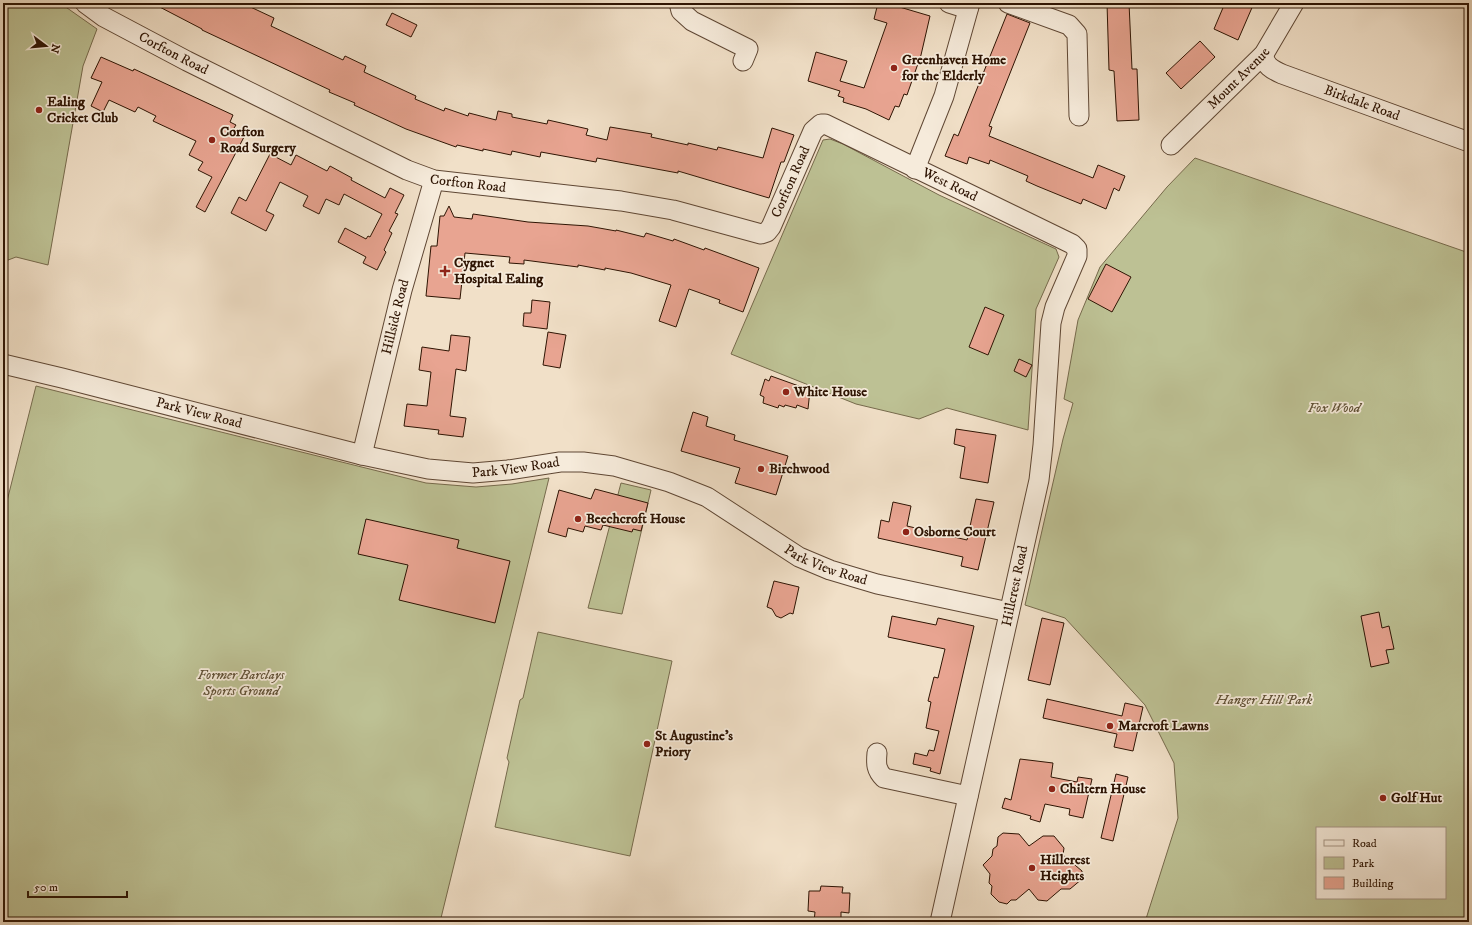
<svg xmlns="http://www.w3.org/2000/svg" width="1472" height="925" font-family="'IM FELL DW Pica',serif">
  <rect width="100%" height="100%" fill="#f1e0c8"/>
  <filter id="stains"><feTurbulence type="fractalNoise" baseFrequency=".005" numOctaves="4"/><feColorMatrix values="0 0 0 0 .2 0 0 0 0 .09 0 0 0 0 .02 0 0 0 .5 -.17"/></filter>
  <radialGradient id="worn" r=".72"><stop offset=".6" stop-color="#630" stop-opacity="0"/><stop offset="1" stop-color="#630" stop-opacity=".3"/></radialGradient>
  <g fill="#bdc194" stroke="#766a4c" fill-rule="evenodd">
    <polygon points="3,3 60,3 97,29 83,66 48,265 16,257 3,262"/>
    <polygon points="830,139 843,144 939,195 1056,249 1059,257 1036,309 1028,430 947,408 919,419 856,404 731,354 823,140"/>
    <path d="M1195,158L1469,253V922H1145L1178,818L1174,763L1145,705L1065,618L1025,605L1063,439L1073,403L1064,399L1078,320L1100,267L1167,187ZM1317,828H1445V898H1317Z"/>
    <polygon points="36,386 426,483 476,487 512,484 549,478 440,922 3,922 3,509 5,509"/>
    <polygon points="621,483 651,490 622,614 588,608"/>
    <polygon points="538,632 672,661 630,856 495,827 509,762 507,758 520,700 523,698"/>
  </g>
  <g fill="#e8a491" stroke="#2e1403">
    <polygon points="152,3 242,3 274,18 271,26 343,60 345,56 366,66 364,72 416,96 415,99 444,111 445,108 468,116 469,113 496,120 498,111 512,114 512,117 547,124 548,120 588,129 586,135 607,140 610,127 652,134 651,137 688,145 688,143 717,150 718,147 763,158 772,128 794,135 784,162 781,162 769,198 678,171 678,173 597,158 596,162 541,152 540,157 512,151 511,155 483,149 483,151 457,145 456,147 406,129 354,105 355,103 329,92 330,90 202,30 202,29"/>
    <polygon points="878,3 886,3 930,16 921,55 907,95 904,94 899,107 895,106 889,120 866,109 843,102 844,98 838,96 840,91 808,81 816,52 847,61 840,81 864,88 887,23 874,19"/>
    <polygon points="1107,3 1129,3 1132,69 1137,69 1139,120 1117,121 1114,71 1109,70"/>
    <polygon points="1225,3 1254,3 1238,40 1214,29"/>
    <polygon points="392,13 417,25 411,37 386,25"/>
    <polygon points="1007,14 1030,23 989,126 992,127 989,136 1093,178 1098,165 1125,176 1119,191 1114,188 1106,209 1083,199 1081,204 1037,186 1026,181 1028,176 990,160 989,164 969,157 967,164 945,156 954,134 958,136"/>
    <polygon points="1200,41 1215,57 1181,89 1166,73"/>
    <polygon points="101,57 133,71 134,69 233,115 230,122 236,125 232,131 244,137 205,212 196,207 212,177 198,170 203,162 189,155 196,141 153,121 156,116 138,107 135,112 109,100 103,112 91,106 102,82 91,78"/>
    <polygon points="270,154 291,165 296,155 327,171 330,166 352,178 351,180 385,198 390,188 404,195 395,213 398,214 389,231 392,233 384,250 386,252 377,270 363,263 366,257 338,242 345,228 366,239 368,236 370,237 382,214 344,194 339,205 326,199 319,214 303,206 308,196 280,182 266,211 274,215 266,231 231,213 239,197 246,201"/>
    <polygon points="449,206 454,217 472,219 473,214 528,222 588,226 616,231 616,230 644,237 646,233 673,241 674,239 704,250 705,248 759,268 743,312 719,303 720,300 689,289 676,327 659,321 671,285 631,273 605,268 605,270 578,265 578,267 524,260 524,264 509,263 510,257 465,253 460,299 426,296 431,246 437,246 440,216 444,216"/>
    <polygon points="1106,264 1131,277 1112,312 1088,299"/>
    <polygon points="532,300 550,302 547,329 523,326 524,313 531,313"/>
    <polygon points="985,307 1004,315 988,355 969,347"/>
    <polygon points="548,332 566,335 560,368 543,365"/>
    <polygon points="451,335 470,337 466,371 456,369 450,416 466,418 463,437 438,434 439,430 404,426 407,404 427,406 431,372 419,370 422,347 449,351"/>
    <polygon points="1019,359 1032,365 1026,377 1014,371"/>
    <polygon points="771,376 810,390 808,409 797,405 796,408 785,405 784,407 779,405 778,408 763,403 764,397 760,395 765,379 769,381"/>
    <polygon points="693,412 708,417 706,426 735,435 734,440 788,456 776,495 735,483 740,468 681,451"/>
    <polygon points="956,429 996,435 988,483 960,478 965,447 954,444"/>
    <polygon points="595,489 648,503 641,531 633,529 632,532 603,525 601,530 585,526 583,532 568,528 566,537 548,532 559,490 591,499"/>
    <polygon points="976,499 994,502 978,570 961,566 963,557 878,538 881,520 889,522 893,502 911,506 907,526 967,540"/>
    <polygon points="366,519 459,540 457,548 510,561 495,623 399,600 408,565 358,554"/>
    <polygon points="774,581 799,587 793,614 790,613 781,618 776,616 772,609 767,607"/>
    <polygon points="1379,612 1382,628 1389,626 1394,649 1386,650 1389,663 1371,667 1361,616"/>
    <polygon points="892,616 936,625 938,618 974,626 940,774 930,771 931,768 913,764 915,753 927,756 929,750 934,751 939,731 926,728 931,702 928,701 934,677 938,678 945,649 888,637"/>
    <polygon points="1042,618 1064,623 1050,685 1028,680"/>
    <polygon points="1047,699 1122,716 1125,703 1143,707 1133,751 1114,747 1117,734 1043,718"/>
    <polygon points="1020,759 1053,763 1051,777 1077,782 1078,777 1092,779 1083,818 1069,815 1070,809 1045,804 1040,822 1030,819 1031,816 1002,808 1005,798 1011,800"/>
    <polygon points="1116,774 1128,777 1113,841 1101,838"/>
    <polygon points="1003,833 1019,834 1029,846 1043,836 1054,836 1064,848 1063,855 1082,871 1082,879 1070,889 1061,889 1047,901 1038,900 1029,889 1016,900 1011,900 1007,904 999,902 991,894 992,886 989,883 990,874 983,865 992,856 993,849 997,846 998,837"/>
    <polygon points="821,886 843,887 842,893 850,893 849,913 841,912 841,922 814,922 815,912 808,911 809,891 820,891"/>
  </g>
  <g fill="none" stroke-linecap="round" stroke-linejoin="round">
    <defs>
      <g id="minor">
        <path id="s1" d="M85,3L104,17L187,61L407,170L434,180L621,201L673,210L761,234L767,232L771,227L813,131L821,124H825L1072,244L1077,249V256L1055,307L1051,323L1043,445L1039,480L940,922"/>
        <polyline points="679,3 681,11 692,21 748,49 743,61"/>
        <polyline points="949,3 968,9"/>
        <polyline points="1008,3 1069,25 1077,34 1079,116"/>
        <path id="s2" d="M1264,54C1263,65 1273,70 1282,74L1469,142"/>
        <path id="s3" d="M1171,145L1264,54L1294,3"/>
        <polyline points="915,169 944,96 970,3"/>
        <path id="s4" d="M3,364L62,378L362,455L428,469L473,473L508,470L560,462H583L614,466L669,482L707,497L799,557L830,570L877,584L1009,612"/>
        <path id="s5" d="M362,455L402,290L434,180"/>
        <path d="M877,753C876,764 876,770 884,778L968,796"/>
      </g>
    </defs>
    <use href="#minor" stroke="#5f4734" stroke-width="21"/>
    <use href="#minor" stroke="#f6ebdb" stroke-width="19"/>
  </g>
  <g fill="#8f2418" stroke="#f6ebdb" stroke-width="1.5">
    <circle cx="894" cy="68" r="4"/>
    <circle cx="39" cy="110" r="4"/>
    <circle cx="212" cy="140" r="4"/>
    <path d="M443 265h4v4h4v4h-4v4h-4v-4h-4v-4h4z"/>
    <circle cx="786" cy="392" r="4"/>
    <circle cx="761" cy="469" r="4"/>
    <circle cx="578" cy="519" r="4"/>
    <circle cx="906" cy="532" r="4"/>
    <circle cx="1110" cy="726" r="4"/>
    <circle cx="647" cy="744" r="4"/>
    <circle cx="1052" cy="789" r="4"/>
    <circle cx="1383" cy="798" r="4"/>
    <circle cx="1032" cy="868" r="4"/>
  </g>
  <g text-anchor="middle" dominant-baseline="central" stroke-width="3.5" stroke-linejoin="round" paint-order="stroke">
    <g font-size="14" fill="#2e1403" stroke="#f6ebdb">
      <text stroke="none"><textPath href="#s1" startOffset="102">Corfton Road</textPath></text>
      <text stroke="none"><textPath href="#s3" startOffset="95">Mount Avenue</textPath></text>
      <text stroke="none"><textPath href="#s2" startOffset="114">Birkdale Road</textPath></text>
      <text stroke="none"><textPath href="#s1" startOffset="786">Corfton Road</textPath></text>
      <text stroke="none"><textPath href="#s1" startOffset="426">Corfton Road</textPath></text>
      <text stroke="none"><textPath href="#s1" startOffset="995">West Road</textPath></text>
      <text stroke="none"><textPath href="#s5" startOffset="142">Hillside Road</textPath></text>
      <text stroke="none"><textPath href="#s4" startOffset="202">Park View Road</textPath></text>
      <text stroke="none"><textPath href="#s4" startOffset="526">Park View Road</textPath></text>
      <text stroke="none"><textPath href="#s4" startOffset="861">Park View Road</textPath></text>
      <text transform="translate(1015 586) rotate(-78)">Hillcrest Road</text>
    </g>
    <g font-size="14" font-weight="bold" fill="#2e1403" stroke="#f6ebdb" text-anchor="start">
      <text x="902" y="60">Greenhaven Home<tspan x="902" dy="16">for the Elderly</tspan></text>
      <text x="47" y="102">Ealing<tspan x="47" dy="16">Cricket Club</tspan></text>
      <text x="220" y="132">Corfton<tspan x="220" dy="16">Road Surgery</tspan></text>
      <text x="454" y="263">Cygnet<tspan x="454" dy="16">Hospital Ealing</tspan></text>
      <text x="794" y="392">White House</text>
      <text x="769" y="469">Birchwood</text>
      <text x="586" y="519">Beechcroft House</text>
      <text x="914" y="532">Osborne Court</text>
      <text x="1118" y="726">Marcroft Lawns</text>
      <text x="655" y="736">St Augustine's<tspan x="655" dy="16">Priory</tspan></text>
      <text x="1060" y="789">Chiltern House</text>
      <text x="1391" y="798">Golf Hut</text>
      <text x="1040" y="860">Hillcrest<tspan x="1040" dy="16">Heights</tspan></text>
    </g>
    <g font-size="14" font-style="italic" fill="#605136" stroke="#f6ebdb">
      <text x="1334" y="408">Fox Wood</text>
      <text x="241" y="675">Former Barclays<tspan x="241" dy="16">Sports Ground</tspan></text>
      <text x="1264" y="700">Hanger Hill Park</text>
    </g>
  </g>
  <rect width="1472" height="925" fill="none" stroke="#f1e0c8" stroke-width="16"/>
  <rect x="4" y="4" width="1464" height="917" fill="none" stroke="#2e1403" stroke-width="2"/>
  <rect x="8" y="8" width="1456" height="909" fill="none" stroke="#2e1403"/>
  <rect x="1316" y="827" width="130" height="72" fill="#f6ebdb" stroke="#a69585"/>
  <rect x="1324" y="840" width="20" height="6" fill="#f6ebdb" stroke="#a69585"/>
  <text x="1352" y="847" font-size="12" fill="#2e1403">Road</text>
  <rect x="1324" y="857" width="20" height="12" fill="#bdc194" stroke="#a69585"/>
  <text x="1352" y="867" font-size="12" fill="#2e1403">Park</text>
  <rect x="1324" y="877" width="20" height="12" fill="#e8a491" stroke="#a69585"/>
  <text x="1352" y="887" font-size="12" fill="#2e1403">Building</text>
  <g transform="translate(46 46) rotate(106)" stroke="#f6ebdb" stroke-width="3" paint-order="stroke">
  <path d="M0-3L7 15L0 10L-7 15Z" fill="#2e1403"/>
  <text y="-6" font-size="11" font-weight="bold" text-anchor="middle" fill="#2e1403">N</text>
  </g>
  <path d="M28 891v6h99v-6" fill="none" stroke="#2e1403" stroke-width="2"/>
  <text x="34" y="891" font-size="12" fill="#2e1403" stroke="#f6ebdb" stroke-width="3" paint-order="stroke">50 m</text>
  <rect width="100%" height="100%" filter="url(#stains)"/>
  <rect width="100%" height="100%" fill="url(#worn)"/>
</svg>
